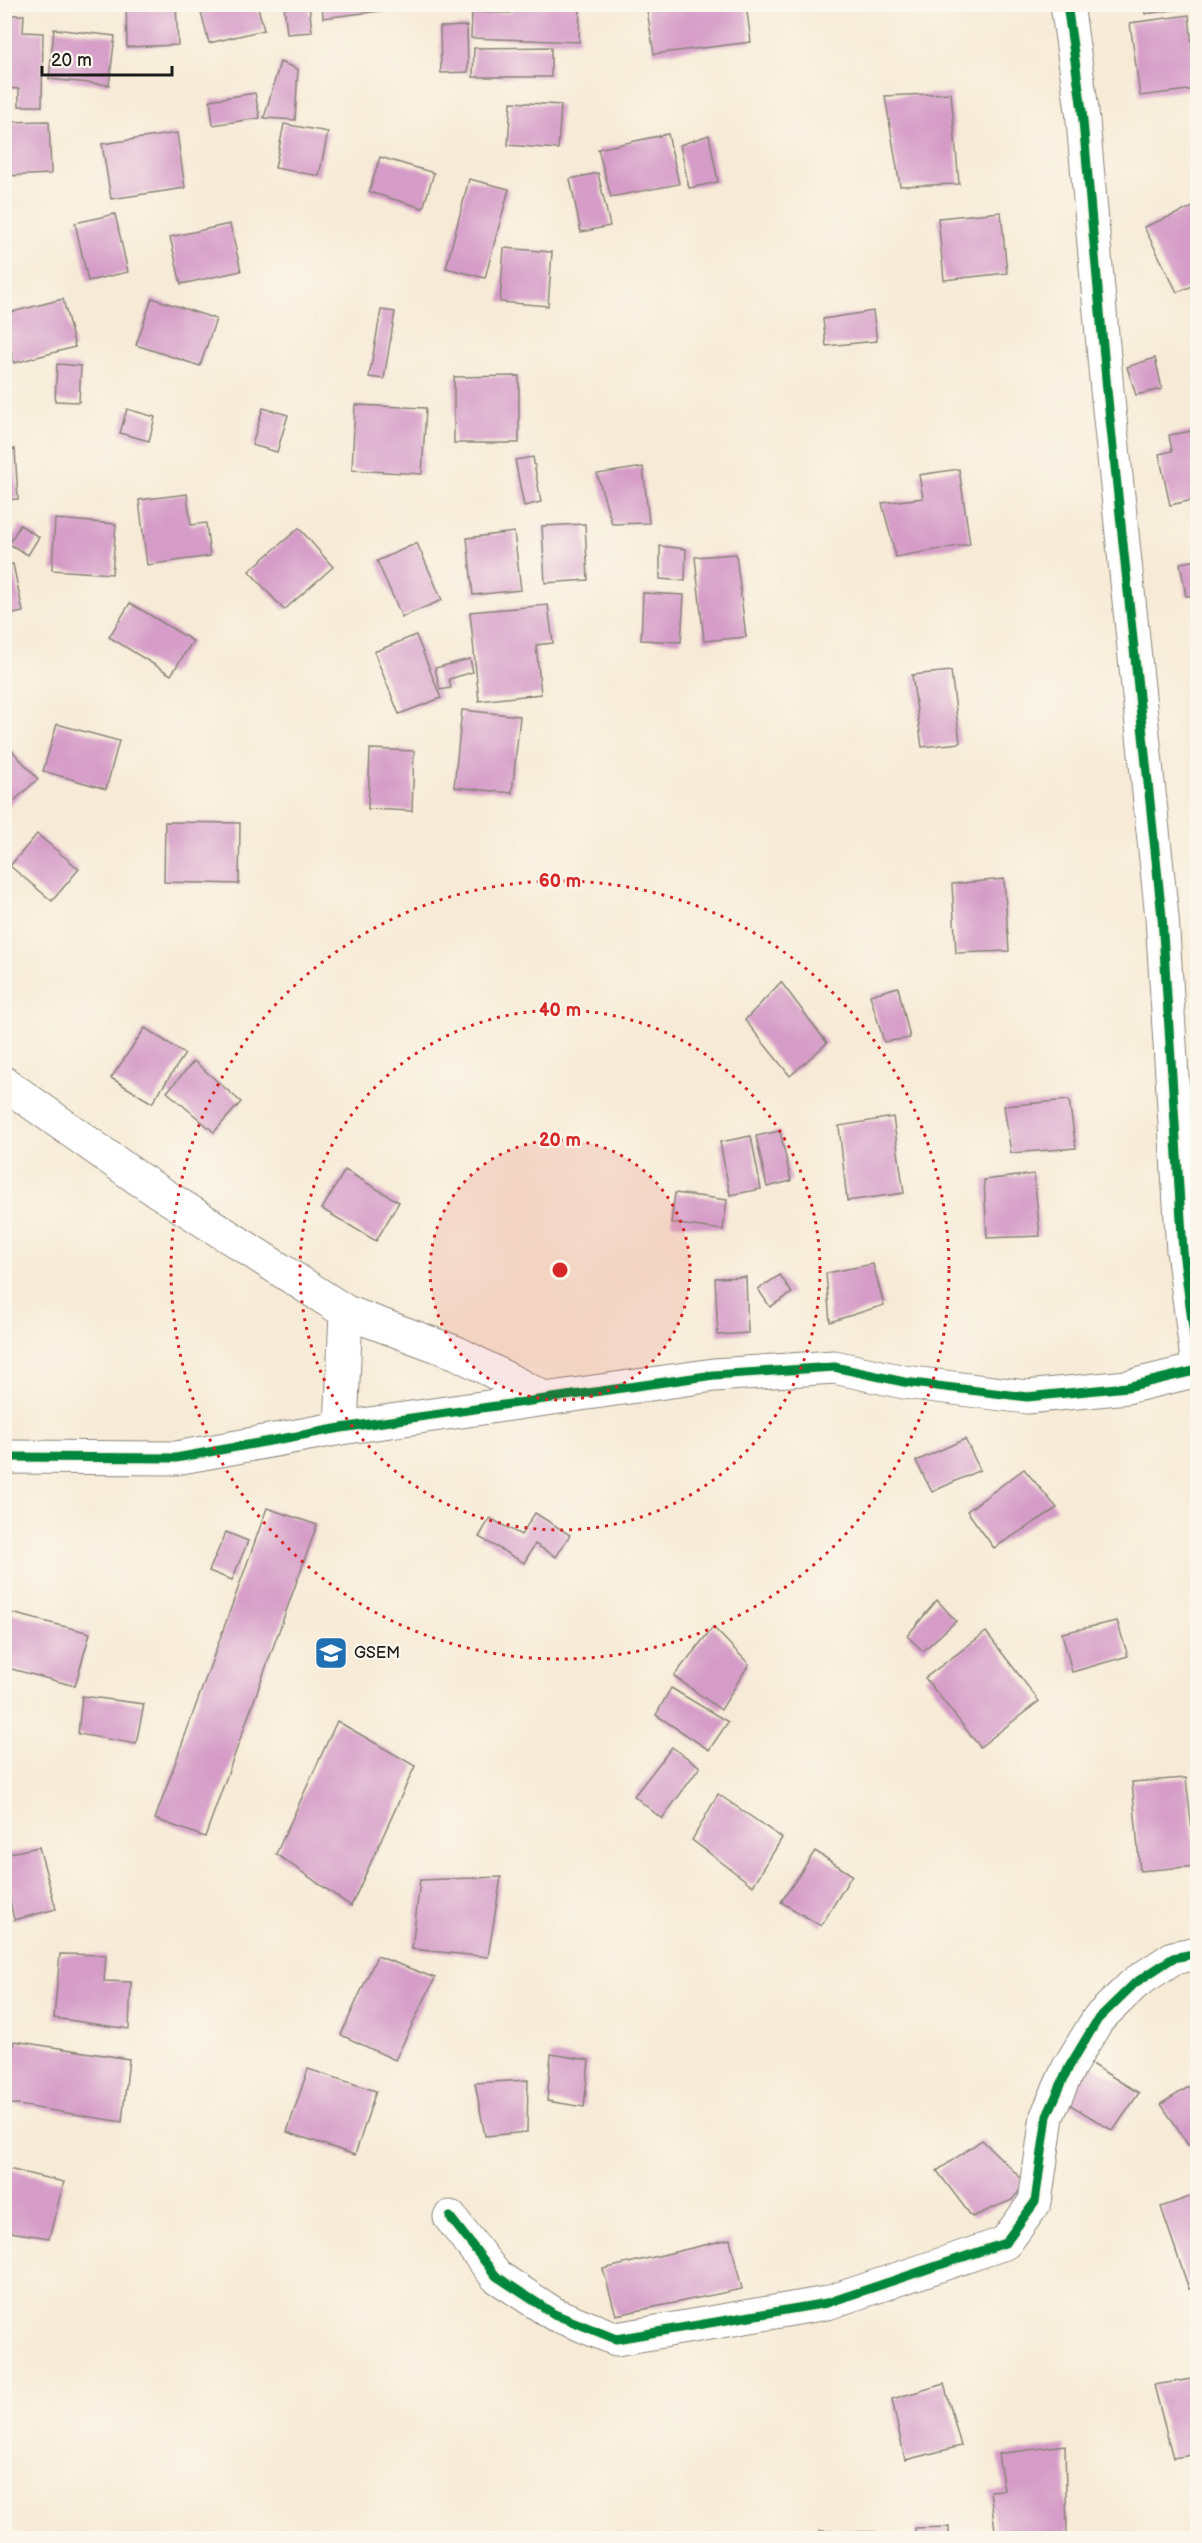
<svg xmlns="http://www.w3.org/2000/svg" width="1202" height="2543" font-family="'Balsamiq Sans',sans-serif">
  <rect width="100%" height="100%" fill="#fbf7ec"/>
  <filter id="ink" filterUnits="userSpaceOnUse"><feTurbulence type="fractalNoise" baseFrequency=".0167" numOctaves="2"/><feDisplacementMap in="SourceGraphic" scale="12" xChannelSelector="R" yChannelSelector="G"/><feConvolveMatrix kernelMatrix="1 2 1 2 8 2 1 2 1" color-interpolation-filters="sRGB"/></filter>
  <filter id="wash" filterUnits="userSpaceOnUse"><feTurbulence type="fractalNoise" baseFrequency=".008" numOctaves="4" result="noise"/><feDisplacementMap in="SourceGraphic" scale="24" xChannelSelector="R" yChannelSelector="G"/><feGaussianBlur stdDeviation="1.35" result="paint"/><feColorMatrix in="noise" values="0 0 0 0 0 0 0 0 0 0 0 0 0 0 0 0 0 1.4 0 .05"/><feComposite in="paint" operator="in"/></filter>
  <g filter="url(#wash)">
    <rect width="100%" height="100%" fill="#f7ebd7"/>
    <g id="blocks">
      <g fill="#d59cc7">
        <polygon points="126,4 176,4 178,45 127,47"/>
        <polygon points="199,4 257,4 264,30 209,43"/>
        <polygon points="284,4 309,4 312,32 287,34"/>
        <polygon points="322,4 388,4 388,10 323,18"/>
        <polygon points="512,4 580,4 579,42 471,38 472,12 511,13"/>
        <polygon points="646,4 746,4 751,42 654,54"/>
        <polygon points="1144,4 1191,4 1191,7 1145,14"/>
        <polygon points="4,15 24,15 23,32 43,33 42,106 19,106 19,89 4,88"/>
        <polygon points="1189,15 1196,89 1140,96 1130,23"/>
        <polygon points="467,26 468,72 441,73 440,27"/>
        <polygon points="54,29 115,36 109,85 49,79"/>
        <polygon points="551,47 551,77 473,77 474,48"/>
        <polygon points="280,62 298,69 295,120 264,118"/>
        <polygon points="255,93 260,118 213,125 210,100"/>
        <polygon points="951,93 959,184 900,186 885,96"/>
        <polygon points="511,102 561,105 558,149 508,145"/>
        <polygon points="49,121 51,174 5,176 4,122"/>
        <polygon points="284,124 328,132 319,176 275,168"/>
        <polygon points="177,133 185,188 111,199 102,144"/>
        <polygon points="668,134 679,184 611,197 598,149"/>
        <polygon points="709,135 718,182 689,188 680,145"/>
        <polygon points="380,157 434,173 423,208 369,192"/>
        <polygon points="598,173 610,226 581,232 570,179"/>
        <polygon points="469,179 509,189 485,278 446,268"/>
        <polygon points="1198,205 1198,284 1177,292 1144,227"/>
        <polygon points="1001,212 1007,273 944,280 938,218"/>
        <polygon points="115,214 128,272 88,281 75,223"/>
        <polygon points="230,224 241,271 181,284 170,237"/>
        <polygon points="504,248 552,252 548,306 500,302"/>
        <polygon points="152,298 216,319 200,366 136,345"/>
        <polygon points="63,299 75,347 14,363 4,328 4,314"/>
        <polygon points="381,310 395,312 384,379 369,377"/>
        <polygon points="873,311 877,341 826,346 823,319"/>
        <polygon points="1155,358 1162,389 1136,395 1127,367"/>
        <polygon points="57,364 81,366 79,402 55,401"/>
        <polygon points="519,376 519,443 454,443 454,377"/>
        <polygon points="355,405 426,408 422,474 352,470"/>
        <polygon points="263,408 288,415 277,452 252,445"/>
        <polygon points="127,409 155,417 149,441 120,433"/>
        <polygon points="1198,430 1198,499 1170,505 1159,454 1172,451 1169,435"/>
        <polygon points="15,449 18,499 4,500 4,450"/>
        <polygon points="533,457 541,502 524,506 515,460"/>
        <polygon points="643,467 649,523 612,524 597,474"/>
        <polygon points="959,469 970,544 896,557 882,503 923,498 919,475"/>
        <polygon points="187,494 191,525 206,523 210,556 147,565 139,500"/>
        <polygon points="55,519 116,524 112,574 52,570"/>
        <polygon points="585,524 588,580 545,583 542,526"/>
        <polygon points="20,525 39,537 28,555 9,544"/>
        <polygon points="299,528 333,567 284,610 249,571"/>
        <polygon points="514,532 521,590 473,595 467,538"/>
        <polygon points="417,543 442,600 402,617 377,561"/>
        <polygon points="660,546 686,549 685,581 660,579"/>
        <polygon points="736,554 746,637 704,641 695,557"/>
        <polygon points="1198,560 1198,595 1186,596 1180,563"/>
        <polygon points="13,564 23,612 4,616 4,566"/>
        <polygon points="643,593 684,595 681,642 641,640"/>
        <polygon points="130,603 193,641 171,675 109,637"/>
        <polygon points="548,605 553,643 536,645 541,694 479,701 470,612"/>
        <polygon points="416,635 441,698 399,714 374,652"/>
        <polygon points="470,659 473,672 449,679 451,688 440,690 435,668"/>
        <polygon points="951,671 960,743 922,747 912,675"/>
        <polygon points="462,710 520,716 512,793 454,787"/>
        <polygon points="57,724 119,741 106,789 43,771"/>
        <polygon points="8,746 38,779 4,810 4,749"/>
        <polygon points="370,749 414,751 412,811 368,809"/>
        <polygon points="165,822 240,823 239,884 164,882"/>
        <polygon points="37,834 79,869 52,901 10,866"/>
        <polygon points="1004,879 1009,951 956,953 952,884"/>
        <polygon points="781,982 827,1043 790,1076 745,1020"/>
        <polygon points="898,987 910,1038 884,1042 870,995"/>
        <polygon points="145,1028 185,1054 152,1103 111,1078"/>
        <polygon points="194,1061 241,1102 214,1132 167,1092"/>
        <polygon points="1069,1100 1076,1148 1011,1153 1004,1106"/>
        <polygon points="893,1117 904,1193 847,1201 839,1126"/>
        <polygon points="780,1131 791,1181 767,1187 756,1136"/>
        <polygon points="751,1136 761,1189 730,1195 720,1142"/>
        <polygon points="345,1170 399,1202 376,1241 322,1209"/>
        <polygon points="1034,1174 1040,1236 987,1238 984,1180"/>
        <polygon points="675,1193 727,1200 723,1230 671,1223"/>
        <polygon points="873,1264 884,1305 830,1322 826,1273"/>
        <polygon points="780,1275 792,1293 770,1307 758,1289"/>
        <polygon points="746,1277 748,1333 718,1335 715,1278"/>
        <polygon points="965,1439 980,1470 932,1492 916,1461"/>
        <polygon points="1024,1469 1057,1508 994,1548 967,1511"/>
        <polygon points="267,1508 317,1525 205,1837 155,1819"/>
        <polygon points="535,1513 570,1535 556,1557 535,1544 524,1563 479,1537 490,1518 521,1535"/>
        <polygon points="226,1532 248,1541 232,1580 209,1571"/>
        <polygon points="937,1600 956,1621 923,1651 907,1636"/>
        <polygon points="4,1611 90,1633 75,1686 4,1667"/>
        <polygon points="1117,1621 1128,1656 1072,1672 1062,1633"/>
        <polygon points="713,1627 749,1664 721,1710 674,1676"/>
        <polygon points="986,1632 1039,1701 980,1747 925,1678"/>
        <polygon points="671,1688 728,1722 709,1750 656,1715"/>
        <polygon points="82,1696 144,1704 136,1744 78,1734"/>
        <polygon points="337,1721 415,1766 351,1906 276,1854"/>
        <polygon points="672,1747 700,1767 662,1819 634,1796"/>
        <polygon points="1186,1778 1196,1866 1140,1871 1132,1782"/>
        <polygon points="718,1794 782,1838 753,1886 692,1840"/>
        <polygon points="39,1847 56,1909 14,1920 5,1876 5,1854"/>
        <polygon points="815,1851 852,1875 821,1926 781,1902"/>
        <polygon points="501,1877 488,1957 412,1949 420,1880"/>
        <polygon points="60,1954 106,1955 104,1981 131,1982 129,2029 54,2018"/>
        <polygon points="377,1956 435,1978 395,2060 341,2035"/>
        <polygon points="14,2041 129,2059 122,2122 6,2103"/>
        <polygon points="551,2054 589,2060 584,2107 547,2101"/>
        <polygon points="1088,2062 1139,2093 1113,2131 1064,2101"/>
        <polygon points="308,2069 376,2091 355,2155 287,2132"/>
        <polygon points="528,2080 527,2132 485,2136 475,2083"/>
        <polygon points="1190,2086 1198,2098 1198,2140 1188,2145 1161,2104"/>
        <polygon points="982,2140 1026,2183 1012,2200 972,2217 937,2171"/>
        <polygon points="4,2168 64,2182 49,2238 4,2231"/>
        <polygon points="1198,2194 1198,2286 1189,2289 1161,2207"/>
        <polygon points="730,2239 742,2289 616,2315 603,2269"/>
        <polygon points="1198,2378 1198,2454 1173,2458 1154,2385"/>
        <polygon points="944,2384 961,2446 905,2460 892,2399"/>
        <polygon points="1065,2445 1067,2535 1047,2538 996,2538 990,2491 1004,2490 998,2454"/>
        <polygon points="949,2527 949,2538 915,2538 915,2528"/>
        <polygon points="819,2531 875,2532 875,2538 819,2538"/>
      </g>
    </g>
  </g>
  <g filter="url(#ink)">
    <use href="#blocks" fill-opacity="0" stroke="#8a847a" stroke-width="1.5"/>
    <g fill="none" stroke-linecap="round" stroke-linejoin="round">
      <defs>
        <g id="minor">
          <polyline points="1067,4 1082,110 1107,390 1162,917 1183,1251 1198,1367"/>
          <polyline points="4,1083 139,1179 346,1312 457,1353 544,1398"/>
          <polyline points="341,1428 346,1312"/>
          <polyline points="4,1457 176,1458 341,1428 714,1375 834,1367 904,1382 1027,1397 1127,1387 1198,1370"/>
          <polyline points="450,2217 496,2276 554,2314 616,2339 827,2303 1005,2243 1035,2202 1047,2116 1069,2067 1098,2019 1135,1983 1173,1958 1198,1953"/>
        </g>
      </defs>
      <use href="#minor" stroke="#8a847a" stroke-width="35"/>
      <use href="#minor" stroke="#fff" stroke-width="33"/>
      <defs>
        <g id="cycleway">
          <polyline points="1067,4 1082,110 1107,390 1162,917 1183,1251 1198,1367"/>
          <polyline points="4,1457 176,1458 341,1428 714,1375 834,1367 904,1382 1027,1397 1127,1387 1198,1370"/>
          <polyline points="450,2217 496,2276 554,2314 616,2339 827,2303 1005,2243 1035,2202 1047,2116 1069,2067 1098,2019 1135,1983 1173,1958 1198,1953"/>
        </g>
      </defs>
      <use href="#cycleway" stroke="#fbf7ec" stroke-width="13"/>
      <use href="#cycleway" stroke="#00873e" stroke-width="9"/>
    </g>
  </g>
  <circle cx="560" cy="1270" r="130" fill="#d62828" fill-opacity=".12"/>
  <g fill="none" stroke="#d62828" stroke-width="3" stroke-dasharray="3 6">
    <circle cx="560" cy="1270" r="130"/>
    <circle cx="560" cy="1270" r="260"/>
    <circle cx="560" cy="1270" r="389"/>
  </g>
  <defs>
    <symbol id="school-square" viewBox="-11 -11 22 22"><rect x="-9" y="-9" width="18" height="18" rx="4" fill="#1f6fb2" stroke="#fbf7ec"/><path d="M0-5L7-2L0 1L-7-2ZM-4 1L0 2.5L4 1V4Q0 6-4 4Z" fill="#fff"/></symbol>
  </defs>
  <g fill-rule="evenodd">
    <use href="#school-square" x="312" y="1634" width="38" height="38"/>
  </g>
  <g text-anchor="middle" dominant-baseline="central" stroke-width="4.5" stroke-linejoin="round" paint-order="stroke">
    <g font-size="16" fill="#1c1c1c" stroke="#fbf7ec" text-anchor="start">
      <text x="354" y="1653">GSEM</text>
    </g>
  </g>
  <circle cx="560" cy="1270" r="9" fill="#d62828" stroke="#fbf7ec" stroke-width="3"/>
  <g font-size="18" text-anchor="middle" font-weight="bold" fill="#d62828" stroke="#fbf7ec" stroke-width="4.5" stroke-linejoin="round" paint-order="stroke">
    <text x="560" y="887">60 m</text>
    <text x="560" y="1016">40 m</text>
    <text x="560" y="1146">20 m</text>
  </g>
  <rect width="1202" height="2543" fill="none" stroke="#fbf7ec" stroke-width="24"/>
  <path d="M42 66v9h130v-9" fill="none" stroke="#1c1c1c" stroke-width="3"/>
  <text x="51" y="66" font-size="18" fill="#1c1c1c" stroke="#fbf7ec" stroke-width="4.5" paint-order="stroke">20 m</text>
</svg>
